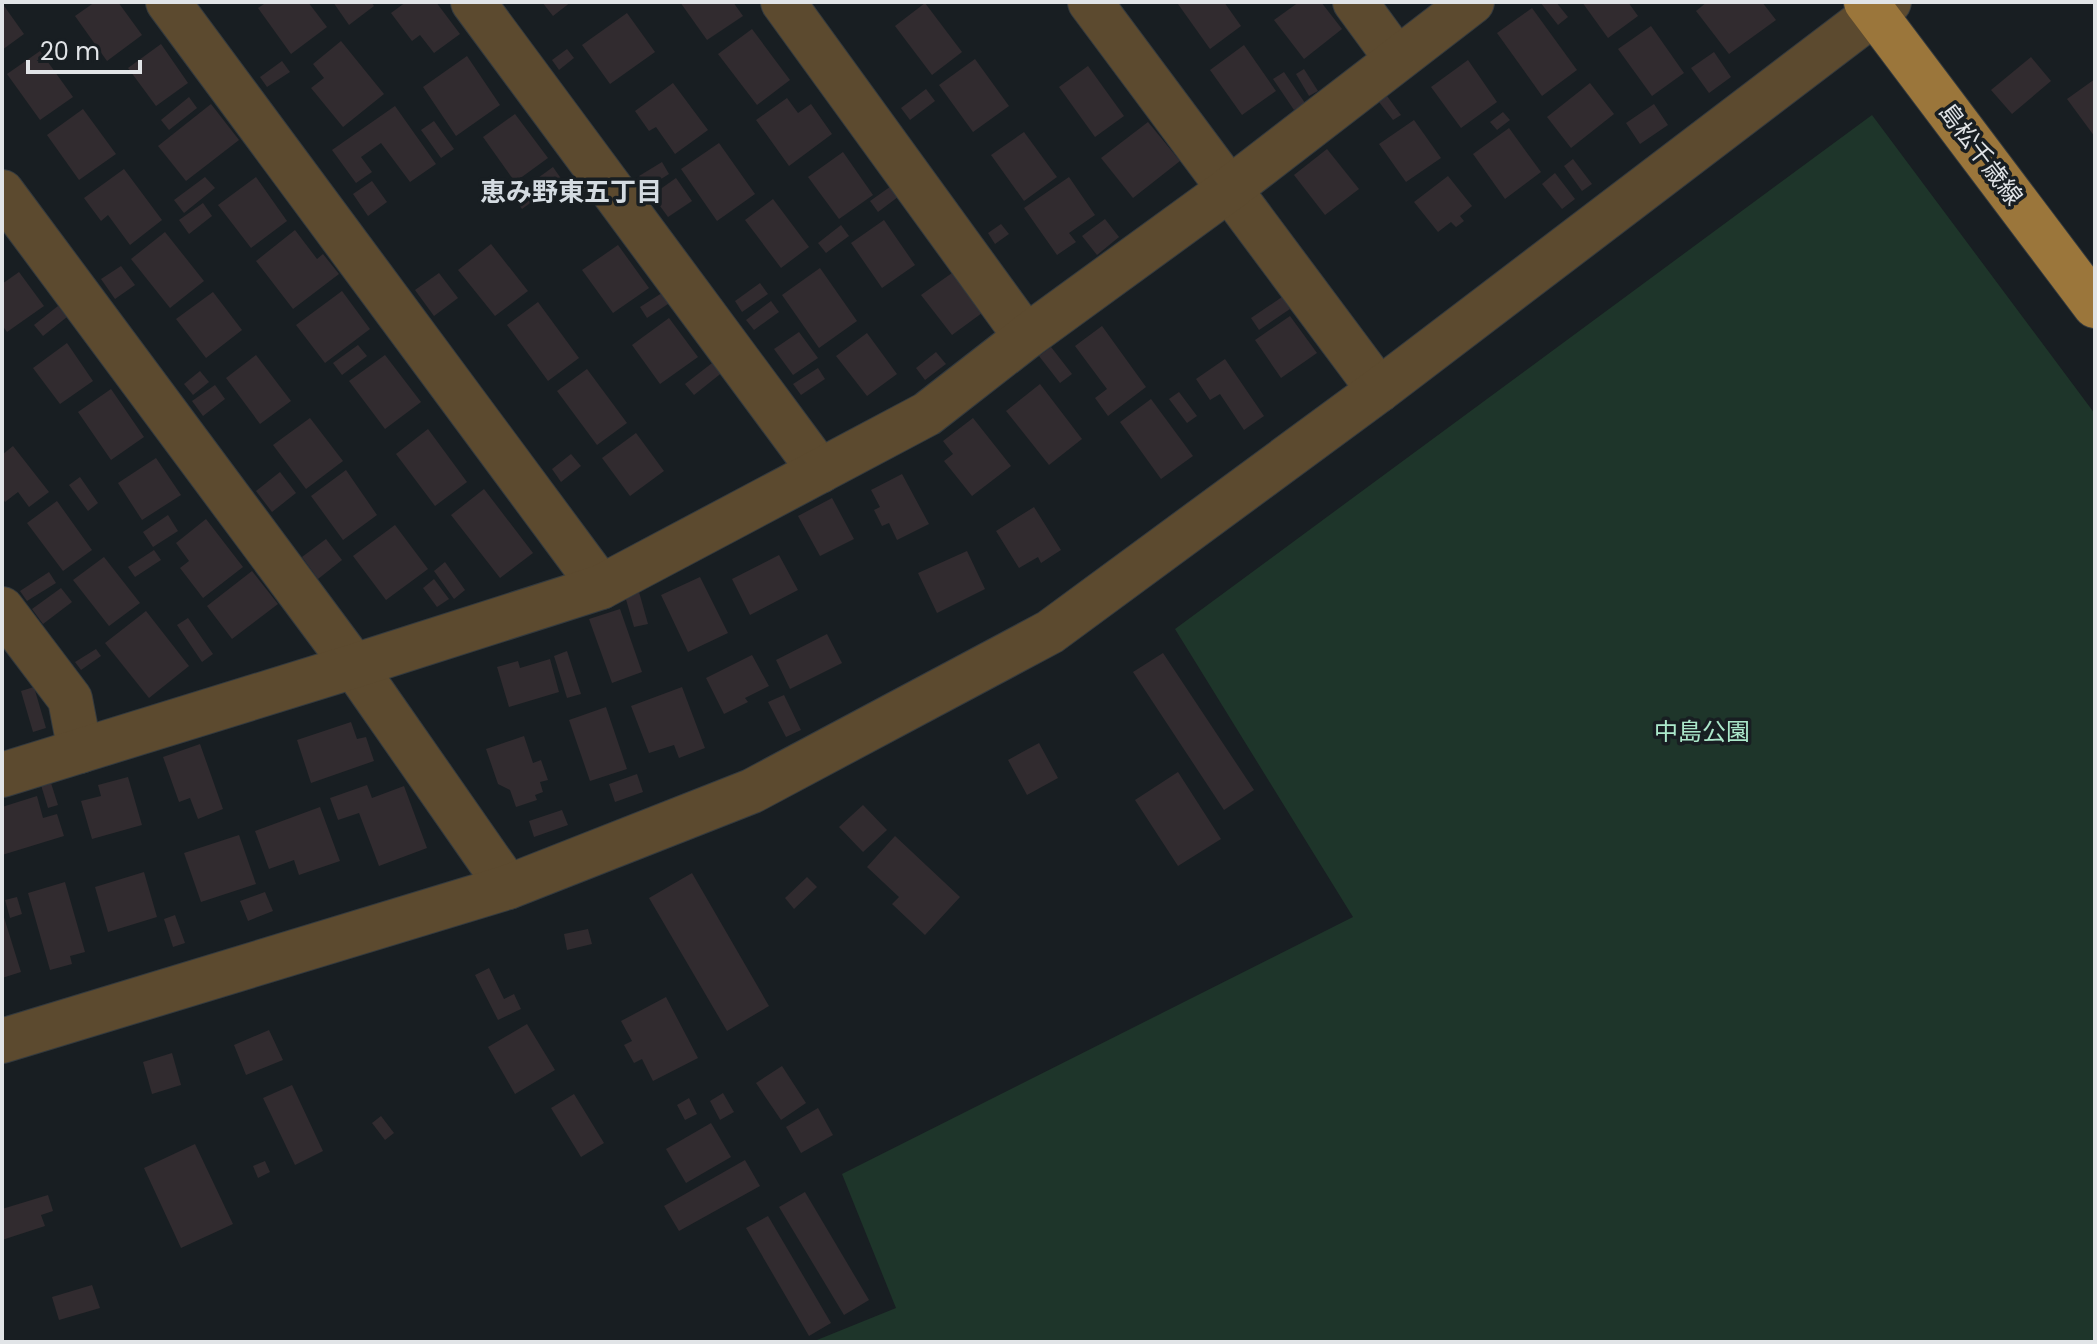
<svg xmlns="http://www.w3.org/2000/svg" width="2097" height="1344" font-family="Poppins,'Noto Sans JP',sans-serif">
  <rect width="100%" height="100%" fill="#181e22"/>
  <polygon fill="#1e352a" points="1872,115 2095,414 2095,1342 812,1342 896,1308 842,1174 1353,917 1175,629"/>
  <g fill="#312b2f">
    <polygon points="95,2 118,2 142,35 107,61 75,16"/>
    <polygon points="267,2 308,2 327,27 291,54 258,8"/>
    <polygon points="333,2 371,2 374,6 349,25"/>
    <polygon points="406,2 436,2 460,34 434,53 420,35 412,41 391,13"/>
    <polygon points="542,2 571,2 553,16"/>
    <polygon points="680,2 733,2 743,16 707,40"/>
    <polygon points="1180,2 1224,2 1241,26 1210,49 1178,4"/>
    <polygon points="1299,2 1321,2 1342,29 1304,59 1274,20"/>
    <polygon points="1540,2 1556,2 1568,17 1558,25"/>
    <polygon points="1582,2 1628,2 1638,16 1608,38"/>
    <polygon points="1707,2 1762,2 1776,20 1729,54 1696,11"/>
    <polygon points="2,3 24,34 2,50"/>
    <polygon points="925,3 962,52 932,75 895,26"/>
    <polygon points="1532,8 1577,70 1542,96 1497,33"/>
    <polygon points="627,13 655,52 610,84 582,45"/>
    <polygon points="1651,26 1684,73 1652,96 1618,49"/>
    <polygon points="752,29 790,80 757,105 718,54"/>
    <polygon points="341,41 384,94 343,127 311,88 324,78 313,64"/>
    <polygon points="161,44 188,83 156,106 128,68"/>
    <polygon points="1244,45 1276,91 1242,115 1210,70"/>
    <polygon points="567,49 574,58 559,70 552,60"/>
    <polygon points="40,51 73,97 40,120 7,74"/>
    <polygon points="1714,52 1731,77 1709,93 1691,68"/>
    <polygon points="467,56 500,105 456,136 423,87"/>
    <polygon points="2031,57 2051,81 2012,114 1991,90"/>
    <polygon points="975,59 1009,106 973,132 939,85"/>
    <polygon points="1468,60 1497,102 1461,128 1431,87"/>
    <polygon points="282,61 290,72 267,87 260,77"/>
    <polygon points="1088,66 1124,116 1095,137 1059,87"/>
    <polygon points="1304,69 1318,91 1309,96 1296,74"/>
    <polygon points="1284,72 1305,103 1294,110 1273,79"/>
    <polygon points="2095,79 2095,137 2067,99"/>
    <polygon points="673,83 708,130 675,154 656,127 649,131 635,111"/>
    <polygon points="1590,83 1614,114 1571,148 1547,117"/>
    <polygon points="926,89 935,101 910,120 901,108"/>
    <polygon points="1387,96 1401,115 1393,120 1379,102"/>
    <polygon points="189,97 197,108 169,130 161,120"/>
    <polygon points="787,98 798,113 811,104 832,134 789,166 756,120"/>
    <polygon points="211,104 239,140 186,181 158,146"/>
    <polygon points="1654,104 1668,125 1640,144 1626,123"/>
    <polygon points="395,106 436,164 410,182 381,143 361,157 372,172 356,183 332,150"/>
    <polygon points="83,109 116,154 79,180 47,135"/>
    <polygon points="1503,112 1510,120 1497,130 1490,122"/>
    <polygon points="515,114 548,158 515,182 483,137"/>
    <polygon points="1414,120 1441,158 1406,182 1379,144"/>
    <polygon points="434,121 454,149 441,158 421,130"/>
    <polygon points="1148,122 1180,161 1133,198 1101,158"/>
    <polygon points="1509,128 1541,172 1505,199 1473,154"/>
    <polygon points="1024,132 1057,177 1024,201 991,155"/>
    <polygon points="719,143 755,194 717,221 681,169"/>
    <polygon points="1327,149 1359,189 1325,215 1294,175"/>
    <polygon points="843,152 873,195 839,219 808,177"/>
    <polygon points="1573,159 1592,184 1582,191 1564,166"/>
    <polygon points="662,162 669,174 647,188 639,176"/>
    <polygon points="553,167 562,180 522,209 513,196"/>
    <polygon points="124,169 162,220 130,245 108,215 101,221 84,198"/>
    <polygon points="1555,173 1575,199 1562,209 1542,184"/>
    <polygon points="1448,176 1472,206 1460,216 1464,221 1456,227 1451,222 1438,232 1414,202"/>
    <polygon points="205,177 215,188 184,213 174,200"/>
    <polygon points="256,177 287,221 251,248 218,205"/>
    <polygon points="1069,177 1095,215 1069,233 1076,242 1057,255 1024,208"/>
    <polygon points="676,178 692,201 668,217 652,195"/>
    <polygon points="372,181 387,202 368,216 353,194"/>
    <polygon points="894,184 902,194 878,212 870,201"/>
    <polygon points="773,199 809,247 781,268 745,220"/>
    <polygon points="203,203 212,216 189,234 179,220"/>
    <polygon points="1105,219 1119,237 1097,255 1082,236"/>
    <polygon points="884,220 915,265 882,288 851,243"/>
    <polygon points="1001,224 1009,234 995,244 988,233"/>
    <polygon points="841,225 849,236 826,253 818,243"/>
    <polygon points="295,230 317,259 323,254 339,274 293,309 256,261"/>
    <polygon points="165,232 204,281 170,308 131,259"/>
    <polygon points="491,244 528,291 495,316 458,270"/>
    <polygon points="618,245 649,288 613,313 582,270"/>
    <polygon points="121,266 135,285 115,299 101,279"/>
    <polygon points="820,268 857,321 819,348 782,295"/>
    <polygon points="19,272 44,306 7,332 2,325 2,284"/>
    <polygon points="439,273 458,298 434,316 415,290"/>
    <polygon points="952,273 982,313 952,335 921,295"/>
    <polygon points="760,283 768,294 742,312 735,301"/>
    <polygon points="342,291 370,329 325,363 296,325"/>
    <polygon points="665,291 671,302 647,318 640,307"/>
    <polygon points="213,292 242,330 206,358 176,319"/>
    <polygon points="1282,297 1290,309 1259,330 1251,318"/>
    <polygon points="771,301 779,312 754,330 746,320"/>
    <polygon points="538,302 579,358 548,381 507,325"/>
    <polygon points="58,306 67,317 43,336 34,325"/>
    <polygon points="1290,316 1317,353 1281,378 1255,340"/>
    <polygon points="669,318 698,357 660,384 632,345"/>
    <polygon points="1102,326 1146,387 1108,416 1095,398 1107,389 1075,346"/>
    <polygon points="799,332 818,358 793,375 774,349"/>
    <polygon points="867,333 897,374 867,396 836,356"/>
    <polygon points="67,343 93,381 60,404 33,368"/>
    <polygon points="358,345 367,356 342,375 333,363"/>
    <polygon points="1051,347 1072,374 1060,383 1039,356"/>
    <polygon points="936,352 946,364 925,380 916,368"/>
    <polygon points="256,355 291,401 260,424 226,378"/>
    <polygon points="385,355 421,402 385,429 349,381"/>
    <polygon points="1225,359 1264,416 1244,430 1220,394 1210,400 1196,379"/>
    <polygon points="716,360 724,371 694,395 685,384"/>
    <polygon points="818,368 825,379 801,395 793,384"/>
    <polygon points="587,369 627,423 597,445 557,391"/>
    <polygon points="200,371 209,382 193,395 184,384"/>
    <polygon points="1040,384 1082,439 1049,465 1006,411"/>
    <polygon points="215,385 225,399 203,416 192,401"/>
    <polygon points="111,389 144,437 111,460 78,412"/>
    <polygon points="1179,392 1197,416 1187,423 1169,399"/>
    <polygon points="1151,399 1193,456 1161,479 1120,422"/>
    <polygon points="310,418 343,461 306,489 273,445"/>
    <polygon points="973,418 1011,466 972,496 944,461 953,454 943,441"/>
    <polygon points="428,429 467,482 435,506 396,454"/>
    <polygon points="636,433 664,471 630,496 602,458"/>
    <polygon points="13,446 49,492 29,507 18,492 5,502 2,498 2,455"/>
    <polygon points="571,454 581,466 561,482 552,469"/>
    <polygon points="156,458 181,495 142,520 118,483"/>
    <polygon points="346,470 377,515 343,540 311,496"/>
    <polygon points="280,472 296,493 272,512 256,491"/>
    <polygon points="902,474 929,524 897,540 889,523 882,526 874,510 880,507 871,490"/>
    <polygon points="80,477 98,503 88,511 69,485"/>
    <polygon points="484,489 533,553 500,578 451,515"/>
    <polygon points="832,498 854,539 820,556 798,516"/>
    <polygon points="57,501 92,550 63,571 27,523"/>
    <polygon points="1034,507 1061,550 1041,563 1038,557 1019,568 996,531"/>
    <polygon points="168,515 178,531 153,547 143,532"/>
    <polygon points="206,519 243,567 203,598 180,568 189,561 176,543"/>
    <polygon points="395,525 428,569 386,600 353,556"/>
    <polygon points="326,539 342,560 318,579 302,557"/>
    <polygon points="154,550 161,560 135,577 128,567"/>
    <polygon points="967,551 985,589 937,613 918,573"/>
    <polygon points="779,555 798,590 750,615 732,579"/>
    <polygon points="104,557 140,603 109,626 73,580"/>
    <polygon points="445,562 465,590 454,599 434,571"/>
    <polygon points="252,571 278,604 232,639 207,606"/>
    <polygon points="49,572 56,583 27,601 20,591"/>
    <polygon points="700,577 728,633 688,652 661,595"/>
    <polygon points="434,579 449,599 437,607 423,588"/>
    <polygon points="61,588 72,602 43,624 32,609"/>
    <polygon points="639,592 648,624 634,627 625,596"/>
    <polygon points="620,609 642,672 612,683 589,619"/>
    <polygon points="146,611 189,666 149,698 105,643"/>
    <polygon points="188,618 213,654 202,662 177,625"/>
    <polygon points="827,634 842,663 790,689 776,660"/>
    <polygon points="96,649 101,656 81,670 75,662"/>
    <polygon points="567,651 581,694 567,698 554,656"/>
    <polygon points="1163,653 1254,790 1224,810 1133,672"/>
    <polygon points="752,655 769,686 745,698 748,702 724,714 706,678"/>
    <polygon points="550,659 559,692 509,707 497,667 518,661 520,668"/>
    <polygon points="34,687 46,728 33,732 21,691"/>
    <polygon points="682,687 705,748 679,758 674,745 649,753 631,706"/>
    <polygon points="784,695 801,730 786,737 768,702"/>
    <polygon points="606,707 627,769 590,781 569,720"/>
    <polygon points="351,722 357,739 366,737 374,761 311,783 297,740"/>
    <polygon points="524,736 533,763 541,760 548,780 540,782 543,792 535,795 537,800 516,807 510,790 498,784 486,749"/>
    <polygon points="1039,743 1058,778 1027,795 1008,760"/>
    <polygon points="200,744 223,809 198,819 190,798 179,802 163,757"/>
    <polygon points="1178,772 1221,839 1178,866 1135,800"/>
    <polygon points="637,774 643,792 615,802 609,784"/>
    <polygon points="128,777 142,825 92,839 81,801 101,796 98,785"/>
    <polygon points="51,783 58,805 48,808 41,785"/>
    <polygon points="367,785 372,798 404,786 427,848 379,866 359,813 338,820 330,798"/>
    <polygon points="37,796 43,818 57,814 64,836 2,855 2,807"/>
    <polygon points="863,805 887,830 863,852 839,827"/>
    <polygon points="320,807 340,861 299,875 294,860 269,869 255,831"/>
    <polygon points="562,810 568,825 534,837 529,821"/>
    <polygon points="239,835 256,884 201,902 184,853"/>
    <polygon points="895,836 960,897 925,935 892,904 899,897 867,867"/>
    <polygon points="144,872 157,917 108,932 95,887"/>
    <polygon points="692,873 769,1006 727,1031 649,898"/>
    <polygon points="807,877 817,887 794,909 785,898"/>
    <polygon points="65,882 85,952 70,956 72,964 50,970 28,893"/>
    <polygon points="265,892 273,911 248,921 240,901"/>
    <polygon points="17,897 22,914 10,918 5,900"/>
    <polygon points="2,911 21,972 2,978"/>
    <polygon points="175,915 185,943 173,947 164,919"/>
    <polygon points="588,929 592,944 567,950 564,934"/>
    <polygon points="489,968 504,999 514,994 521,1009 498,1020 475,975"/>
    <polygon points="666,997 698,1058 653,1081 642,1059 634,1063 624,1045 632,1041 621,1021"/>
    <polygon points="527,1024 555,1070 515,1094 488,1047"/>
    <polygon points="269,1030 283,1060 246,1075 234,1045"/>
    <polygon points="172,1053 181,1085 152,1094 143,1062"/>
    <polygon points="782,1066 806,1103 781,1120 756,1083"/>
    <polygon points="292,1085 323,1151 295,1165 263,1098"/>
    <polygon points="723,1093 734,1112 720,1120 710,1101"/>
    <polygon points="574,1094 604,1143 581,1157 551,1108"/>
    <polygon points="689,1098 697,1114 685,1120 677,1105"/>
    <polygon points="818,1108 833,1135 801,1153 786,1127"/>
    <polygon points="381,1116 394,1133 385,1140 372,1123"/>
    <polygon points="711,1123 731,1157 686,1183 666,1149"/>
    <polygon points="195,1144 233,1224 181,1248 144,1168"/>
    <polygon points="745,1160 760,1186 679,1231 664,1206"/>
    <polygon points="265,1161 270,1172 258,1178 253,1166"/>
    <polygon points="805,1192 869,1300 844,1315 779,1207"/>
    <polygon points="48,1195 53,1211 41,1215 45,1226 2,1240 2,1209"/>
    <polygon points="768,1216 831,1323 809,1336 746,1228"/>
    <polygon points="92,1285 100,1308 59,1320 52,1297"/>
  </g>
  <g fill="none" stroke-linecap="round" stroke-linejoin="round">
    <defs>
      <g id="minor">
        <polyline points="168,2 601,587"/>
        <polyline points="473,2 820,471"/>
        <polyline points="783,2 1026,337"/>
        <polyline points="1090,2 1379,390"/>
        <polyline points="1355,2 1396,58"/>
        <polyline points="2,192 354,666 508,887"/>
        <polyline points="2,609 70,699 80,751"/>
        <polyline points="2,775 354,666 601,587 927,414 1026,337 1228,190 1472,2"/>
        <polyline points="2,1041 508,887 752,791 1050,632 1379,390 1889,2"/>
      </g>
      <polyline id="major" points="1866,2 2095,306"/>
    </defs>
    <use href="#minor" stroke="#343a3e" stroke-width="46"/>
    <use href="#major" stroke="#343a3e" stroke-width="46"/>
    <use href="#minor" stroke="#5c4a2f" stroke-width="44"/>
    <use href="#major" stroke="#9b763b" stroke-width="44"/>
  </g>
  <g text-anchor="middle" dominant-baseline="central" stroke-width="7" stroke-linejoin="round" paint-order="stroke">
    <g font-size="24" fill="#e1e4e7" stroke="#181e22">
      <text transform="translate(1981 154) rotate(53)">島松千歳線</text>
    </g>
    <g font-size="24" fill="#ace9cb" stroke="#181e22">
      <text x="1702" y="731">中島公園</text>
    </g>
    <g font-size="26" font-weight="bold" fill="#d4dbe1" stroke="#181e22">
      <text x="571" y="192">恵み野東五丁目</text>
    </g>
  </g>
  <rect width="2097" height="1344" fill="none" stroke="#e1e4e7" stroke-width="8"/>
  <path d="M28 60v12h112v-12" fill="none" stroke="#e1e4e7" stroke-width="4"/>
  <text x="40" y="60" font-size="24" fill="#e1e4e7" stroke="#181e22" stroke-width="6" paint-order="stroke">20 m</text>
</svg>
